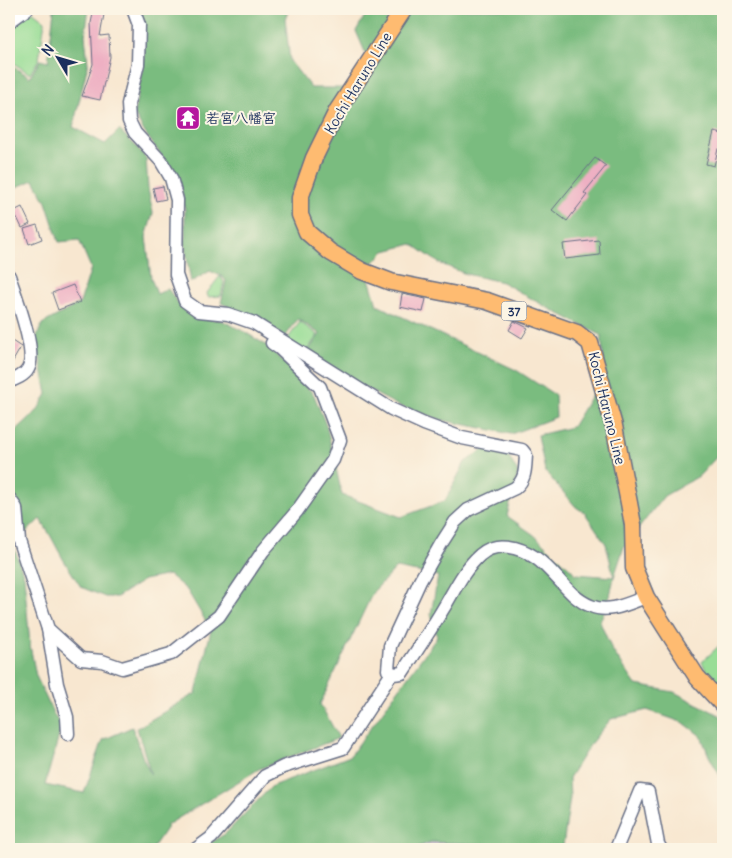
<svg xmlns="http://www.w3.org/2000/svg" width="732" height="858" font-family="Delius,'Klee One',sans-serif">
  <rect width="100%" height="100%" fill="#fcf5e5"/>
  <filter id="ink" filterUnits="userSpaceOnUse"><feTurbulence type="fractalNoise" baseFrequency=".02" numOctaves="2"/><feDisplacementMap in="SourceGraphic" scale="10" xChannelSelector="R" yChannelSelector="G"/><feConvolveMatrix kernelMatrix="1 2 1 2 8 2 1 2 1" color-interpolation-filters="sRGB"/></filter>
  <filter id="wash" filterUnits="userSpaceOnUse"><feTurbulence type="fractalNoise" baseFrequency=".0096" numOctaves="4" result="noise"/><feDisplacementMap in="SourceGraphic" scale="20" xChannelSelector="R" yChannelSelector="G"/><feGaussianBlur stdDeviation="1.12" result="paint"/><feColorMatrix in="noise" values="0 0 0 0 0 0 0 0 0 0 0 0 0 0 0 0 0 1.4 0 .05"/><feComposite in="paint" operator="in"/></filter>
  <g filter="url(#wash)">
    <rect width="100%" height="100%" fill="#f8e7d0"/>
    <polygon fill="#cebed1" points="430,842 505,845 519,849 413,849"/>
    <g fill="#99dd96" stroke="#5a867a">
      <polygon points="32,11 45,21 39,59 30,74 9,60 9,30"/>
      <polygon points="220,276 224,282 221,296 208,297 207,293"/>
      <polygon points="300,322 318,335 305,353 286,341"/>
      <polygon points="723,642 723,681 710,679 702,662"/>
    </g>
    <path fill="#7abc7f" stroke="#4a766e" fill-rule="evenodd" d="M54,9H89L85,35L88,64L73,127L105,144L119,130L135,145L146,158L148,189L153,213L146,237L151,278L157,294L168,289L181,307L193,318L221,320L243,331L266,345L295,373L314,395L327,428L342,495L401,517L445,501L465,462L486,448L505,450L518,473L507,516L534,535L576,574L614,577L606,544L585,513L576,507L545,471L538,435L572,427L605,373L601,335L548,308L502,282L466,274L439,263L412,244L385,251L371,265L368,275L377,305L516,370L555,395L556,417L511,434L442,420L399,406L359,385L306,354L320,334L298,319L285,337L257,320L221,303L226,281L223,277L210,271L191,282L185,247V210L180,181L145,133L134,114L144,61V24L138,9H291L285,18L290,61L311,88H344L371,66L356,31L369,9H723V450L699,476L664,496L624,547L614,577L610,596L600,622L612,650L636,685L674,692L723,717V781L709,756L701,736L684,723L647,710L611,719L591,743L569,778L570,798L563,846L564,849H519L505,845L431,842L413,849H200L225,834L272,786L350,756L437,637L431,614L438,576L396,568L373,592L320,704L339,738L259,769L167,825V827L152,849H9V437L37,411L47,394L36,339L42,324L80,303L91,268L79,240L59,242L46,202L34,180L9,190V64L30,77L40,60L48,62ZM40,519L49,533L63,559L81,587L105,597H117L144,580L169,575L187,590L211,630L196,693L137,728L151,775L143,758L132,727L103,740L84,793L45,785L62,725L55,717L36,676L30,645L24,576L13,545Z"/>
    <g id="blocks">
      <g fill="#eeb0c3">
        <polygon points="94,9 105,9 100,36 109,35 110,57 100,100 82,96 93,64 91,23"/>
        <polygon points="714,132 723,134 721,150 718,149 714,166 706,164"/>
        <polygon points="595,158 606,166 584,193 587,195 567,221 552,210"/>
        <polygon points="163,186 166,199 156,201 153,188"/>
        <polygon points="22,207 30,224 22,228 14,211"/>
        <polygon points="37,225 42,239 29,244 24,229"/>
        <polygon points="599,240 600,255 565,259 563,244"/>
        <polygon points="73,285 80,302 58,310 52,293"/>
        <polygon points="402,294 426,299 423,312 400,307"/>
        <polygon points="514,321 528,328 522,338 509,330"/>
        <polygon points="9,339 21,347 9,368"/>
      </g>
    </g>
  </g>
  <g filter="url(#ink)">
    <use href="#blocks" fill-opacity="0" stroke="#686f86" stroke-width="1"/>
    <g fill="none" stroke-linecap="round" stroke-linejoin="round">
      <defs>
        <g id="minor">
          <path d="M133,9L139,25L138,64L128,104L129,121L135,133L161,161L171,178L177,200L176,275L185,301L199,311L228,314L254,323L391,409L424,424L462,438L522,450L526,455C525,469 526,479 515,488L468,510L455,522L441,544L420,581L390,646L388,670L393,674L402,673C416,652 430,631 443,609C454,591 464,569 480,555C496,540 520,547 536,558C556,572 568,597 591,606C609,614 629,603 646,597"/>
          <polyline points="9,22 27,9"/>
          <path d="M9,276C15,294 38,353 28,369C25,375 15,380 9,381"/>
          <polyline points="9,498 16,508 19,541 48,629 81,659 102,661 122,668 171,654 219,616 263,551 297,511 333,460 340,440 320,387 279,348 272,343"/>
          <polyline points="48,629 57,684 67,717 68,734"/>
          <polyline points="196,849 211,838 265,776 283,767 343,748 392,673"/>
          <polyline points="616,849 640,791 648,792 658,844 661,849"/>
        </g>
        <polyline id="major" points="404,9 337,111 314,158 300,198 300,215 307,232 330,252 362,271 391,282 487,301 577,333 590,343 614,426 629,503 633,525 634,568 646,597 697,677 723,705"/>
      </defs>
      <use href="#minor" stroke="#686f86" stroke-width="15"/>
      <use href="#major" stroke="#686f86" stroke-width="19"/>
      <use href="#minor" stroke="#fff" stroke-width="12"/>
      <use href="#major" stroke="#febb71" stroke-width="16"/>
    </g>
  </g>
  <defs>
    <symbol id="temple-square" viewBox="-11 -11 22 22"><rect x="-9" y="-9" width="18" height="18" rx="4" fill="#b5179e" stroke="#fcf5e5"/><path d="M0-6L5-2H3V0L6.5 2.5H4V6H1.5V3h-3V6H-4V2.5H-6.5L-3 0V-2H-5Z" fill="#fff"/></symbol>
  </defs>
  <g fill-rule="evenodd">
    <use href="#temple-square" x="174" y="104" width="28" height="28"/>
  </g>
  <g text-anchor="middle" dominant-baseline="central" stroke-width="4" stroke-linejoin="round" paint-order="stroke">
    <rect fill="#fcf5e5" stroke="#5e6a86" stroke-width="1" x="501.5" y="301.5" width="25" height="19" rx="4"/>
    <g font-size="12" font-weight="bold" fill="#1b2f5e">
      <text x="514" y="311">37</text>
    </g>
    <g font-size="14" fill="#1b2f5e" stroke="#fcf5e5">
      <text transform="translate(358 83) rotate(-59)">Kochi Haruno Line</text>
      <text transform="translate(607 408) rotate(76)">Kochi Haruno Line</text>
    </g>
    <g font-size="14" font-weight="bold" fill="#1b2f5e" stroke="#fcf5e5" text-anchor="start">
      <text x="206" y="118">若宮八幡宮</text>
    </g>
  </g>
  <rect width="732" height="858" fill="none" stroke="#fcf5e5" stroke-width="30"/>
  <g transform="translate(58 58) rotate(308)" stroke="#fcf5e5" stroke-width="4" paint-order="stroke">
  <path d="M0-4L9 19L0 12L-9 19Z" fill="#1b2f5e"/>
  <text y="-8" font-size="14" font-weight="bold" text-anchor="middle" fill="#1b2f5e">N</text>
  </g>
</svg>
